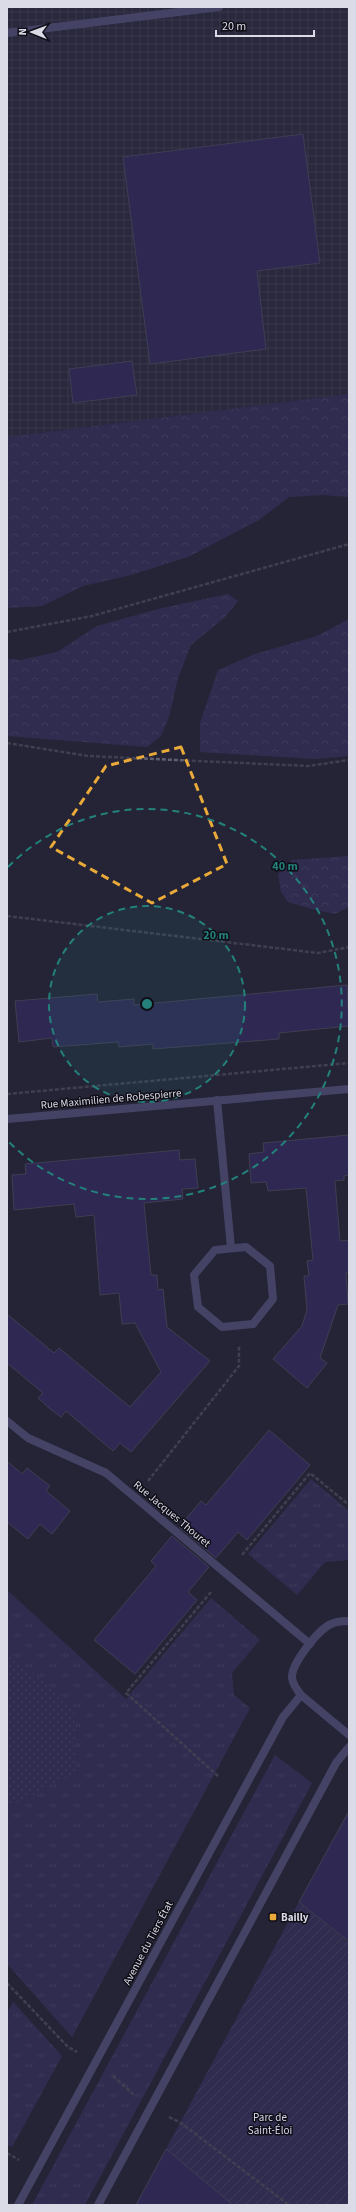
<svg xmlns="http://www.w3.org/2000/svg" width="356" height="2212" font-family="'Source Sans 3',sans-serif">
  <defs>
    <pattern id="industrial-grid" width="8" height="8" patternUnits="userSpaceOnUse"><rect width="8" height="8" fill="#2f2d45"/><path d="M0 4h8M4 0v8" fill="none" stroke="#4d4b60"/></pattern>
    <pattern id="grass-tufts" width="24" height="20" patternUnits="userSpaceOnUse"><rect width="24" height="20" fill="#3f3770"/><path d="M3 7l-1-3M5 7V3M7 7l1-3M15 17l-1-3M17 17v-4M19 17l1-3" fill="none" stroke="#5a5384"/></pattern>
    <pattern id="forest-crowns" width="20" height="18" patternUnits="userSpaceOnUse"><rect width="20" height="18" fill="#3f3770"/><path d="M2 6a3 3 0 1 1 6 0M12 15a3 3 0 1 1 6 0" fill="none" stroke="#5a5384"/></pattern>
    <pattern id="park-dots" width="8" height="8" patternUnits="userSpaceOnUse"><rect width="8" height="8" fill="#3f3770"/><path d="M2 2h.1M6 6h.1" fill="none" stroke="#5a5384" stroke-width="1.8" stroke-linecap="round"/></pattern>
    <pattern id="garden-furrows" width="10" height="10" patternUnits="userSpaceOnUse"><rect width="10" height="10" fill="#3f3770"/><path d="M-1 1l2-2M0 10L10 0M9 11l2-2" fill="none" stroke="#5a5384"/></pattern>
  </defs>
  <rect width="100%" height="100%" fill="#252437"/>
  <polygon fill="url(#industrial-grid)" points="7,7 349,7 349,394 7,437"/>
  <g fill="url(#grass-tufts)">
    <polygon points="311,1479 349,1511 349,1560 325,1562 297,1595 248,1554"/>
    <polygon points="7,1590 126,1699 211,1598 260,1640 232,1673 234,1695 250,1708 72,2037 7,1964"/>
    <polygon points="275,1755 312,1783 85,2205 32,2205"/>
    <polygon points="13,2002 62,2056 12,2147 7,2144 7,2013"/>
  </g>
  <g fill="url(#forest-crowns)">
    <polygon points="349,394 349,497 323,495 289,497 259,520 188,557 131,575 83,586 42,606 7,608 7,437"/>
    <polygon points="228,594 238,601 225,617 191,645 178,678 169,717 161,736 147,747 7,736 7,659 21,660 57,652 97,626 158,609"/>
    <polygon points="349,619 349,756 315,759 200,752 200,723 218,670 255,654 317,636"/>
    <polygon points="349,856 349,907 335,914 312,909 288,902 281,892 278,874 292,860"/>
  </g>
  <polygon fill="url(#park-dots)" points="7,1653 74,1706 77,1773 7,1808"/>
  <polygon fill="url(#garden-furrows)" points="299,1902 349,1943 349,2205 233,2205 166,2149"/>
  <g fill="#3b2d76" stroke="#5e5d73">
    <polygon points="303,134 320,263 257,271 266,349 150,364 123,157"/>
    <polygon points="132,361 137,395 73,403 69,369"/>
    <polygon points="347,985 349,1026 279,1033 279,1039 153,1049 153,1044 119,1047 118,1042 53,1047 52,1038 19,1042 15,1001 97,994 98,1002 134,999 134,1005"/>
    <polygon points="349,1135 349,1175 344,1176 344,1180 335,1181 340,1241 349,1240 349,1273 346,1273 348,1304 338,1305 320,1358 327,1363 307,1388 273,1359 302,1326 307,1310 304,1276 309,1276 307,1261 313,1260 306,1188 268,1191 266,1182 251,1183 249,1154 264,1152 263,1143"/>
    <polygon points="179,1150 180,1160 195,1159 198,1188 182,1189 183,1199 144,1203 151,1275 157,1275 158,1290 163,1289 167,1327 210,1361 131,1452 120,1443 113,1451 66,1411 61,1417 49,1408 38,1398 43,1393 7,1363 7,1314 54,1353 59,1348 130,1407 161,1372 135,1323 122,1324 119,1293 100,1295 94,1215 76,1217 74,1204 14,1210 12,1175 26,1174 25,1164"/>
    <polygon points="269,1430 310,1465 247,1540 238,1532 216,1558 179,1527 201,1501 206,1505"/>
    <polygon points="7,1461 22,1474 27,1468 50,1486 46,1491 70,1511 52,1534 40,1524 28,1539 7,1522"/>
    <polygon points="172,1536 209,1567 188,1592 197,1600 135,1674 94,1640 156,1566 151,1561"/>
    <polygon points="349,1811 349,1942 299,1902"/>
    <polygon points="166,2149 233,2205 136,2205"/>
  </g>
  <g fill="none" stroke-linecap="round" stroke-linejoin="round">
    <g stroke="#616071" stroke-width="2.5" stroke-dasharray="4 2" stroke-linecap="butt">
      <polyline points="7,632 92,616 349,544"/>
      <polyline points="7,743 88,756 308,766 349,760"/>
      <polyline points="7,916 318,953 349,947"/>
      <polyline points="7,1094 349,1063"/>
      <polyline points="148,1481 239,1366 239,1346"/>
      <polyline points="242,1555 310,1473 349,1505"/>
      <polyline points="211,1592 126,1693 219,1777"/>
      <polyline points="7,1983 68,2047 77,2052"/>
      <polyline points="113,2076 133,2094"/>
      <polyline points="169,2117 181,2123 289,2205"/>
      <polyline points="7,2153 19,2160"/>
    </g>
    <g stroke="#6d699d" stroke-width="8">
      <polyline points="7,33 219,7"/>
      <polyline points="217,1100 231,1248"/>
      <polyline points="7,1119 349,1089"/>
      <polygon points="246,1247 270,1266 273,1299 253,1324 222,1327 198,1307 194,1275 215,1250"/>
      <polyline points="7,1421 28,1438 106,1473 310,1644"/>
      <path d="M349,1621C343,1621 337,1621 331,1624C318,1630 291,1664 292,1678C293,1685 297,1690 301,1695L349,1735"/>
      <polyline points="18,2205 283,1717 301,1695"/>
      <polyline points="98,2205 336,1763 349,1747"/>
    </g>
  </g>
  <path d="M0 0H356V2212H0ZM181,747L227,864L152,903L51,847L106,766Z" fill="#252437" fill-opacity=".55" fill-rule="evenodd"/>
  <path fill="none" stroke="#eaaa39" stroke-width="3" stroke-dasharray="8 5" stroke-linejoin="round" d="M181,747L227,864L152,903L51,847L106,766Z"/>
  <circle cx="147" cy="1004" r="98" fill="#23807a" fill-opacity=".12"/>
  <g fill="none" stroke="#23807a" stroke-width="2" stroke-dasharray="7 5">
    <circle cx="147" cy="1004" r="98"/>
    <path d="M8 867A195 195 0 1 1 8 1141"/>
  </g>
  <rect fill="#eaaa39" stroke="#0f0e17" stroke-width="1.5" x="269" y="1913" width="8" height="8" rx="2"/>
  <g text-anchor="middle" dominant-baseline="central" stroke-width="3" stroke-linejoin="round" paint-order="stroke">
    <g font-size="11" fill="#dbdbe8" stroke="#0f0e17">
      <text transform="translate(111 1099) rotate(-5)">Rue Maximilien de Robespierre</text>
      <text transform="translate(172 1514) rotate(40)">Rue Jacques Thouret</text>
      <text transform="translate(148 1943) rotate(-62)">Avenue du Tiers État</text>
    </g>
    <g font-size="11" font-weight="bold" fill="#dbdbe8" stroke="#0f0e17" text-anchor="start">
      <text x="281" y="1917">Bailly</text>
    </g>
    <g font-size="11" fill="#d8d7ed" stroke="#0f0e17">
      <text x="270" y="2117">Parc de<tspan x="270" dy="13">Saint-Éloi</tspan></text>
    </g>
  </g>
  <circle cx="147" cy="1004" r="6" fill="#23807a" stroke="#0f0e17" stroke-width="2"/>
  <g font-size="12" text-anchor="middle" font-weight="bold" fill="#23807a" stroke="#0f0e17" stroke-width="3" stroke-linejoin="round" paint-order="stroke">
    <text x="285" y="870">40 m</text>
    <text x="216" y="939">20 m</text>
  </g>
  <rect width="356" height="2212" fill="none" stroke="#dbdbe8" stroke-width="16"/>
  <g transform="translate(32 32) rotate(271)" stroke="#0f0e17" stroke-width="3" paint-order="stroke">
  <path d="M0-3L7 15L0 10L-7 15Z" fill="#dbdbe8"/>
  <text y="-6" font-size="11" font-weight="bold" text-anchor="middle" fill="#dbdbe8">N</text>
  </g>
  <path d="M216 30v6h98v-6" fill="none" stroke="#dbdbe8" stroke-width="2"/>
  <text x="222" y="30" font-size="12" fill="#dbdbe8" stroke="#0f0e17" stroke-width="3" paint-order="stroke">20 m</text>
</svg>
